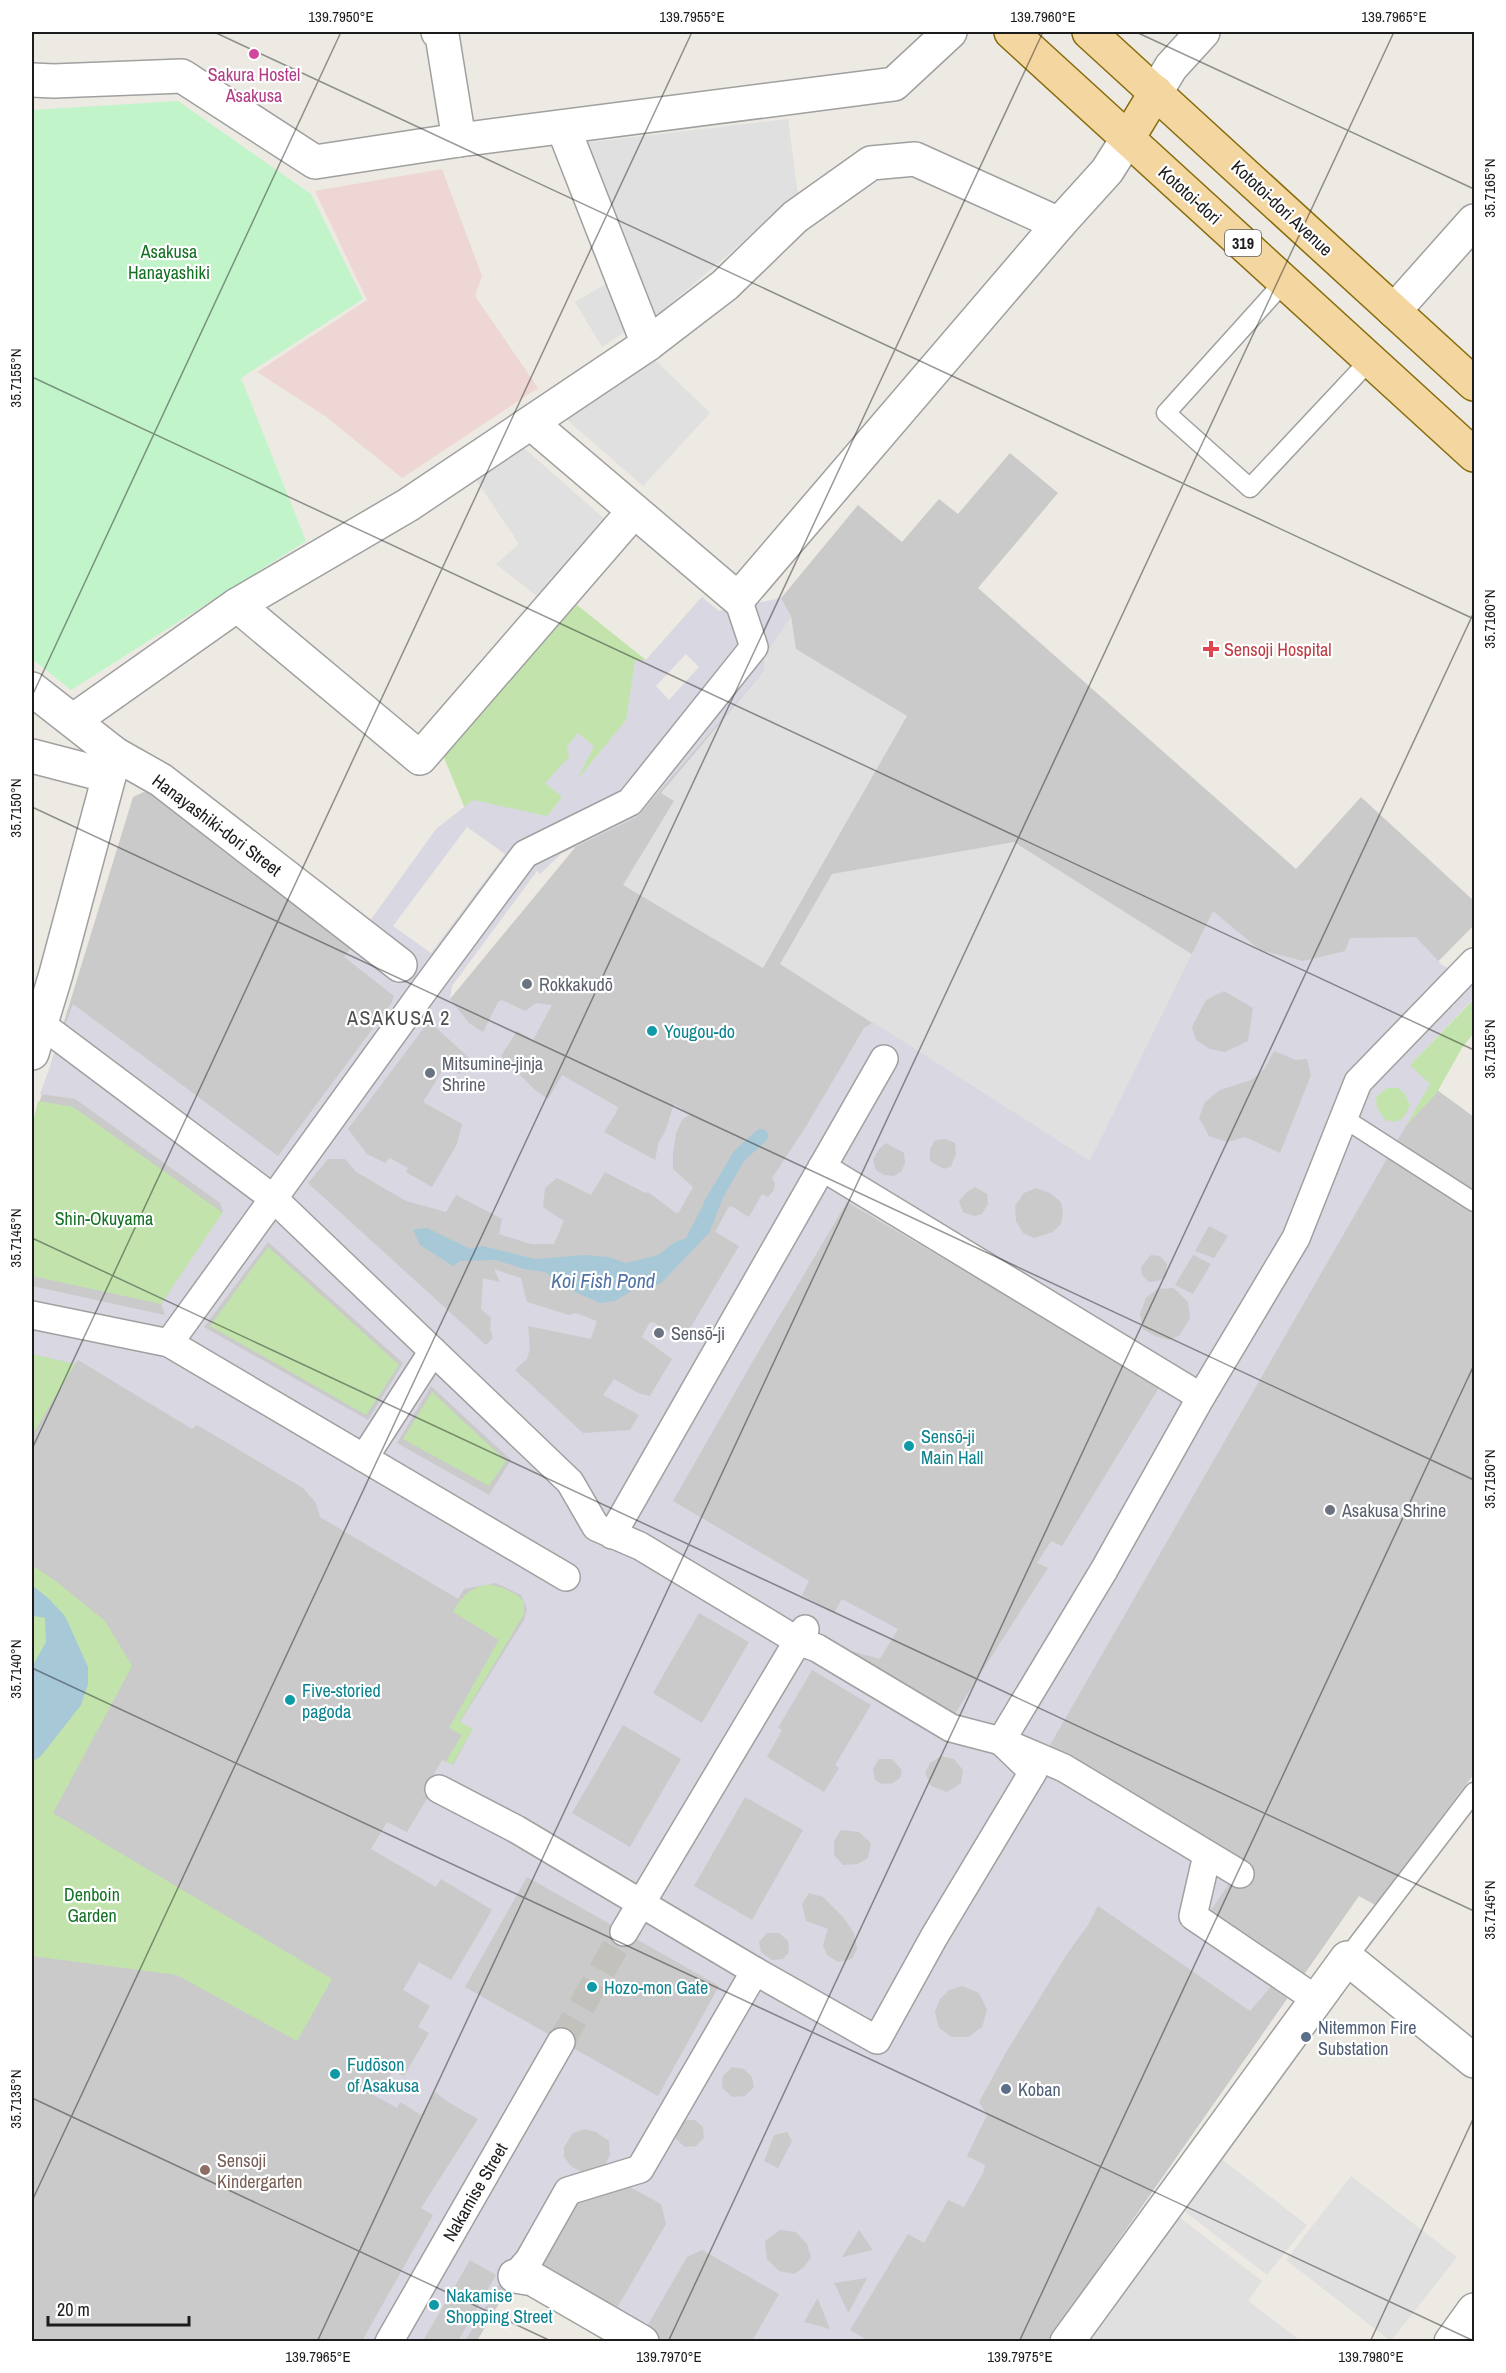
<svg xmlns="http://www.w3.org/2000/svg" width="1506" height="2373" font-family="'Archivo Narrow',sans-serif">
  <rect width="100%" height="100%" fill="#edeae3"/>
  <polygon fill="#edd6d3" points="442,169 482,276 475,296 538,388 402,478 325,416 257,372 367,300 315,191"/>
  <polygon fill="#cacaca" points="1010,453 1058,493 978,588 1296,869 1361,797 1474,901 1474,925 1425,975 1358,1032 1474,1117 1474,1774 1375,1905 1359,1896 1048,2341 637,2341 515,2276 477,2341 32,2342 32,1126 133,797 150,789 450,999 858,505 902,542 939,499 958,514"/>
  <g fill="#c2e4ac">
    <polygon points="702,597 640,698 620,780 511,838 466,811 442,753 572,601 646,660"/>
    <polygon points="1474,999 1474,1033 1462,1048 1436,1094 1398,1134 1365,1109 1379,1084 1410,1065"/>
    <polygon points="38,1101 73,1107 223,1213 161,1304 32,1276 32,1126"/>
    <polygon points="268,1247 399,1365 366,1415 210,1326"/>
    <polygon points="32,1354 75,1364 32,1435"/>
    <polygon points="432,1392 506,1461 489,1486 403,1439"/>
    <polygon points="32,1565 58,1583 105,1621 132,1666 53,1813 332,1979 297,2041 177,1975 32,1956"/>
    <path d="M487,1584L503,1588L517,1595L524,1602V1614L460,1721L473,1729L452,1765L446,1761L462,1735L449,1728L499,1640L453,1612C462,1596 469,1589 487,1584Z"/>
  </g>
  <polygon fill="#c2f4ca" points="178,101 311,194 363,299 241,378 306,541 71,690 32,659 32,110"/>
  <g fill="#e0e0e0">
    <polygon points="788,119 798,195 649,322 583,143"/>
    <polygon points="609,282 631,328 602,347 575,302"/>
    <polygon points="655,360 710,413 643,486 565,418"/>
    <polygon points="523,447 608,522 542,600 496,564 519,544 474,477"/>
    <polygon points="791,616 796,649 907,716 763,968 623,885 674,801 661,793 763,672 764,655"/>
    <polygon points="1014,842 1193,955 1090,1162 780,964 832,874"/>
    <polygon points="1214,2153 1307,2225 1267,2275 1175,2204"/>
    <polygon points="1351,2176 1457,2257 1391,2341 1286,2260"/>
    <polygon points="1174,2213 1262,2281 1248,2301 1301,2341 1076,2342"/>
  </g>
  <path fill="#d8d7e2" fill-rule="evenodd" d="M702,597L719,611L781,598L791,616L764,655L763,672L637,817L561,854L540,874L537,871L452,986L450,999L469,1023L483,1032L498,1002L502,1000L525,1011L536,1003L552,1005L533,1040L517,1031L501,1056L534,1089L548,1099L562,1075L618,1107L616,1113L604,1132L655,1160L659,1141L665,1132L674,1104L690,1114L682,1120L676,1133L673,1153V1169L693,1187L679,1212L676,1213L648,1192L645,1193L605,1172L591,1195L557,1178L545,1188L543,1207L564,1221L554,1244H531L499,1234L502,1219L456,1195L446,1212L406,1201L356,1172L345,1159H328L308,1183L486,1345L493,1338L490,1329L491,1318L481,1309L483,1278L500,1282L494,1269L521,1278L527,1302L569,1315L576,1313L597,1321L591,1339L528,1326L530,1348L527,1359L515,1370L583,1433L630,1430L639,1415L603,1395L614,1379L638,1393L650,1396L672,1359L642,1337L649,1323L653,1322L683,1340L739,1246L715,1232L728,1208L731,1206L749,1217L762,1194L768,1197L773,1191L775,1184L772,1178L805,1128L864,1028L873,1022L1090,1161L1213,911L1260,950L1303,961L1345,951L1350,938L1416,937L1442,965L1474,981V998L1410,1065L1430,1084L1050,1745L1165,1813L1250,1867L1228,1885L1209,1913L1288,1967L1250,2011L1098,1906L1088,1925L1067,1954L1008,2049L979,2102L987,2115L967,2156L985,2165L984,2171L964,2207L948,2200L924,2243L908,2234L850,2330L869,2341H752L779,2294L702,2250L687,2257L645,2330L614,2313L666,2224L661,2204L622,2183L573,2201L508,2269L465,2341H458L496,2275L470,2260L423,2341H362L433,2215L421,2208L478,2119L448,2102L435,2092L421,2115L400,2102L397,2108L370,2093L374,2087L381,2091L393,2071L404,2076L429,2033L418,2027L430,2006L403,1990L419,1962L451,1980L492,1910L441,1879L436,1887L371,1849L387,1822L407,1832L428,1797L423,1793L442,1760L453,1765L473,1729L460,1722L524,1620L527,1609L521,1595L496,1583L464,1589L458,1599L320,1517L316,1503L303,1488L197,1425L192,1429L78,1360L75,1364L32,1354V1286L165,1315L161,1304L223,1212L220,1203L75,1099L40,1094L73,1004L278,1156L391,1004L394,996L344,957L436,829L473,800L547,816L562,797L545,783L569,757L567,746L578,733L594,746L577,780L626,720L635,660H646ZM686,654L699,667L669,700L656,686ZM467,827L505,854L431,953L393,926ZM1224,991L1253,1008L1248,1041L1225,1052L1210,1049L1196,1040L1192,1027L1206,1000ZM429,1021L469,1058L460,1074L444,1068L423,1102L462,1124L457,1144L432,1187L406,1172L408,1168L390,1158L385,1163L367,1154L348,1129ZM1274,1051L1296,1060L1307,1059L1311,1075L1280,1153L1245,1137L1227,1142L1209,1136L1199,1118L1205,1102L1220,1090L1251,1080L1265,1068ZM1387,1088H1399L1406,1096L1410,1105L1404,1117L1396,1122L1385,1120L1377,1108L1376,1097ZM945,1139L955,1143L956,1154L951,1166L944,1169L930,1161V1149L935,1140ZM886,1143L904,1153L905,1163L901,1172L894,1176L884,1175L876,1170L873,1160L879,1149ZM975,1187L987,1194L988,1204L982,1214L974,1216L963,1212L959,1201L967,1192ZM1036,1188L1050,1193L1061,1202L1063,1213L1061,1224L1053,1232L1034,1238L1023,1233L1016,1221L1015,1206L1024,1193ZM847,1202L1160,1386L1062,1546L1051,1541L1037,1563L1048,1568L954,1715L840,1648L880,1659L898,1629L842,1599L834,1613L802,1595L809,1581L673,1501L757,1354ZM1209,1226L1228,1236L1214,1258L1195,1251ZM268,1242L403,1363L368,1420L204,1327ZM1151,1255L1160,1256L1167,1264L1166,1277L1158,1281L1149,1282L1142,1275L1141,1267ZM1193,1255L1211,1264L1193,1294L1175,1285ZM1174,1288L1188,1302L1190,1318L1179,1336L1168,1340L1155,1336L1143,1329L1140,1314L1146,1298L1157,1289ZM431,1386L511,1460L489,1495L397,1443ZM699,1613L749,1642L702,1723L653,1693ZM812,1670L871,1705L835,1765L839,1768L824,1792L767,1757L782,1730L778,1728ZM623,1725L681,1759L630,1847L572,1813ZM941,1756L954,1759L963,1770L961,1783L947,1792L931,1786L925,1773L930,1763ZM879,1759H892L902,1770L900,1778L893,1783L882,1784L875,1780L873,1769ZM745,1797L803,1830L752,1920L694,1886ZM841,1830L859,1832L871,1843L868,1858L857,1864L843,1865L834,1855V1841ZM527,1877L719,1986L658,2096L465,1987ZM809,1893L823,1897L843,1917L854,1933L857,1949L852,1959L838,1962L827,1955L823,1945L828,1929L806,1921L802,1904ZM767,1933H779L788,1941L789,1952L783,1959L772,1960L761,1952L759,1942ZM962,1986L979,1993L987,2010L982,2027L968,2037H952L939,2028L935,2012L940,1999L949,1990ZM732,2067L744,2069L752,2077L754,2087L745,2096L732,2097L722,2088L723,2076ZM686,2120H695L703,2127L704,2138L696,2146L685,2147L676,2139L677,2127ZM585,2129L596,2132L609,2141L610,2155L604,2167L585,2173L572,2167L564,2157V2147L573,2133ZM787,2132L792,2141L778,2168L764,2161L774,2135ZM780,2230L796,2232L807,2244L811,2257L804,2267L794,2274L779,2271L767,2259L765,2241ZM859,2230L873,2250L843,2257H842ZM867,2278L849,2312H848L834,2283ZM817,2299H818L830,2329L804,2322Z"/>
  <g fill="#a6c8d7">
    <polygon points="714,1184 725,1193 709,1233 661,1283 655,1286 636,1286 633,1290 615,1301 600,1303 564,1287 545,1272 524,1269 496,1260 460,1261 453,1266 420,1245 413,1230 427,1228 470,1249 482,1246 535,1259 586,1255 608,1257 626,1263 658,1255 675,1242 686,1238"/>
    <polygon points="32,1585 49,1599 65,1616 88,1667 88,1684 81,1705 41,1756 32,1762 32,1667 46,1642 45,1618 34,1616 32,1612"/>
  </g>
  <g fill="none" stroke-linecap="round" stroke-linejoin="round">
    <polyline stroke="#a6c8d7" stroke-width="14" points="711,1204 739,1156 761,1136"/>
    <polyline stroke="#c3c1bb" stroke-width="27" stroke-dasharray="27 14" stroke-linecap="butt" points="561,2042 624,1932"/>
    <defs>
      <g id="service">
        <polyline points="1285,281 1166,413 1250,488 1370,360"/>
        <polyline points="1345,1119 1474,1202"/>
        <polyline points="1347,1958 1474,1792"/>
      </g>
      <g id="pedestrian">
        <polyline points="41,1024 274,1199 570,1482 596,1527 640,1546 798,1641 817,1648 951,1728 1001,1741 1064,1768 1240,1874"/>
        <polyline points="822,1167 1201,1397"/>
        <polyline points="32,1315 169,1343 566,1577"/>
        <polyline points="169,1343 427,986 525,854 630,802 754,647 738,599"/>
        <polyline points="364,1458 433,1351"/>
        <polyline points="612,1535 884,1059"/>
        <polyline points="439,1789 516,1829 755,1971 640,2169 568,2191 529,2260 515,2276"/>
        <polyline points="1207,1855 1193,1916 1317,2000"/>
        <polyline points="624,1932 805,1629"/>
        <polyline points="755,1971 877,2040 934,1937 1033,1772 1001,1741 1104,1570 1201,1397 1296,1238 1358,1082 1474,962"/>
        <polyline points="389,2342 561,2042"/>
      </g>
      <g id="minor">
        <polyline points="438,32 442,35 459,140"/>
        <polyline points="32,80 54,81 182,76 315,162 459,140 894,84 950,32"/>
        <polyline points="563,127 648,344"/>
        <polyline points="1394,311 1474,221"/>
        <polyline points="531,423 738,599 1059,224 1107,171 1128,138"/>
        <polyline points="237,605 420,758 634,511"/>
        <polyline points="32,689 115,754 161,780 400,965"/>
        <polyline points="74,720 237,605 408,505 648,344 725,285 795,217 871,163 915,159 1059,224"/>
        <polyline points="32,756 109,776"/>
        <polyline points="32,1053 56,974 115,754"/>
        <polyline points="515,2276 533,2279 642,2342"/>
        <polyline points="1067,2342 1347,1958 1474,2061"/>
      </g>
      <g id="tertiary">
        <polyline points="1156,92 1171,67 1203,32"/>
        <polyline points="1451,2342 1474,2310"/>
      </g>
      <g id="primary">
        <polyline points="1011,32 1474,455"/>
        <polyline points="1089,32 1474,384"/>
        <polyline points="1128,138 1156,92"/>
      </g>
    </defs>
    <use href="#service" stroke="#a0a0a0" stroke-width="21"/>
    <use href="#pedestrian" stroke="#a0a0a0" stroke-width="30"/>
    <use href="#minor" stroke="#a0a0a0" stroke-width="36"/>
    <use href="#tertiary" stroke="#a0a0a0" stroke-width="36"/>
    <use href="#primary" stroke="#896b0b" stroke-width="36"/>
    <use href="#service" stroke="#fff" stroke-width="18"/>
    <use href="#pedestrian" stroke="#fff" stroke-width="27"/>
    <use href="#minor" stroke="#fff" stroke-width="33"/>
    <use href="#tertiary" stroke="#fff" stroke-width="33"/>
    <use href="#primary" stroke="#f4d7a0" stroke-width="33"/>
  </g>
  <path fill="none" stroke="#1c1c1c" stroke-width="1.5" stroke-opacity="0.45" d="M214,32L1474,619M1136,32L1474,189M32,377L1474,1050M32,696L341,32M32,807L1474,1480M32,1238L1474,1911M32,1449L692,32M32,1668L1474,2341M32,2098L553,2342M32,2201L1043,32M317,2342L1394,32M668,2342L1474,612M1019,2342L1474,1365M1370,2342L1474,2117"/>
  <circle fill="#d1479c" stroke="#fff" stroke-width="2" cx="254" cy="54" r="6"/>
  <path fill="#e0444e" stroke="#fff" stroke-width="2" d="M1208 640h6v6h6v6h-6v6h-6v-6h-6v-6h6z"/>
  <g fill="#6b7280" stroke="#fff" stroke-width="2">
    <circle cx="527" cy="984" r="6"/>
    <circle cx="430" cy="1073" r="6"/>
    <circle cx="659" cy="1333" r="6"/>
    <circle cx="1330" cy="1510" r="6"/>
  </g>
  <g fill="#0f9aa8" stroke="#fff" stroke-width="2">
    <circle cx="652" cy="1031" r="6"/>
    <circle cx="909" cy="1446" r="6"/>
    <circle cx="290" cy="1700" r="6"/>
    <circle cx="592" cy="1987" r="6"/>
    <circle cx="335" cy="2074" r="6"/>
    <circle cx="434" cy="2305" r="6"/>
  </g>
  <g fill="#5c6f8a" stroke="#fff" stroke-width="2">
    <circle cx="1306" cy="2037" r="6"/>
    <circle cx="1006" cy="2089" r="6"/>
  </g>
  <circle fill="#8d6e63" stroke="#fff" stroke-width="2" cx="205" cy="2170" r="6"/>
  <g text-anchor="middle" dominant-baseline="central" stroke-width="4.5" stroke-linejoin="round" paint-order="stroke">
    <rect fill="#fff" stroke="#606060" stroke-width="1.5" x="1225" y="230" width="36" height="26" rx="4.5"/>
    <g font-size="16" font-weight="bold" fill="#1c1c1c">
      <text x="1243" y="243">319</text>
    </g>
    <g font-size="18" fill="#b23c85" stroke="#fff">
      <text x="254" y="74">Sakura Hostel<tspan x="254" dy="21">Asakusa</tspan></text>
    </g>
    <g font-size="18" fill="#1c1c1c" stroke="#fff">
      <text transform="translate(1190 195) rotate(42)">Kototoi-dori</text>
      <text transform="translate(1282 208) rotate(43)">Kototoi-dori Avenue</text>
      <text transform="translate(217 825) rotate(37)">Hanayashiki-dori Street</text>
      <text transform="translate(475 2192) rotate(-60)">Nakamise Street</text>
    </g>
    <g font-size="18" fill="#147124" stroke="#fff">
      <text x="169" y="251">Asakusa<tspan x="169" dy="21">Hanayashiki</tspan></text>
      <text x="104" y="1218">Shin-Okuyama</text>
      <text x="92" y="1894">Denboin<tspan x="92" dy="21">Garden</tspan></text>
    </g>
    <g font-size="18" fill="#be3a42" stroke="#fff" text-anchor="start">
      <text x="1224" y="649">Sensoji Hospital</text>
    </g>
    <g font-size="18" fill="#5b616d" stroke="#fff" text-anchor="start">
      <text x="539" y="984">Rokkakudō</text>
      <text x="442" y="1063">Mitsumine-jinja<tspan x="442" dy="21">Shrine</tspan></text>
      <text x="671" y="1333">Sensō-ji</text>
      <text x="1342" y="1510">Asakusa Shrine</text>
    </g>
    <g font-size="18" fill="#0d838f" stroke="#fff" text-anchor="start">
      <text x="664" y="1031">Yougou-do</text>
      <text x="921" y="1436">Sensō-ji<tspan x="921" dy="21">Main Hall</tspan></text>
      <text x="302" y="1690">Five-storied<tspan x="302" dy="21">pagoda</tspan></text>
      <text x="604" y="1987">Hozo-mon Gate</text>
      <text x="347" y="2064">Fudōson<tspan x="347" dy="21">of Asakusa</tspan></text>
      <text x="446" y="2295">Nakamise<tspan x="446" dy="21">Shopping Street</tspan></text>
    </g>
    <g font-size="18" fill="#4e5e75" stroke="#fff" text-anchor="start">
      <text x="1318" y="2027">Nitemmon Fire<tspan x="1318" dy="21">Substation</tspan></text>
      <text x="1018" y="2089">Koban</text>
    </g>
    <g font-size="18" fill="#785e54" stroke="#fff" text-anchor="start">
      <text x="217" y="2160">Sensoji<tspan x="217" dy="21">Kindergarten</tspan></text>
    </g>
    <g font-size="20" letter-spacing="1.5" fill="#4f4f4f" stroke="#fff">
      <text x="399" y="1017">ASAKUSA 2</text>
    </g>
    <g font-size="20" font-style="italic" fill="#5173a4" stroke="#fff">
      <text x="603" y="1280">Koi Fish Pond</text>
    </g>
  </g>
  <rect width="1506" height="2373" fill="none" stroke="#ffffff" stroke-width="66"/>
  <path d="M48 2316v9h141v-9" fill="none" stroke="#1c1c1c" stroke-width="3"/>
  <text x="57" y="2316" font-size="18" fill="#1c1c1c" stroke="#ffffff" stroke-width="4.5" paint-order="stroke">20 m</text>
  <rect x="33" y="33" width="1440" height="2307" fill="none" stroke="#1c1c1c" stroke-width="2"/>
  <g font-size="15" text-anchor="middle" fill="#1c1c1c">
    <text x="341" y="22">139.7950°E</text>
    <text x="692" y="22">139.7955°E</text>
    <text x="1043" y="22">139.7960°E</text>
    <text x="1394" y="22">139.7965°E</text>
    <text transform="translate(1490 188) rotate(-90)" y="5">35.7165°N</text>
    <text transform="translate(16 378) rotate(-90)" y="5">35.7155°N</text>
    <text transform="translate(1490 619) rotate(-90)" y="5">35.7160°N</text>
    <text transform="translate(16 808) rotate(-90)" y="5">35.7150°N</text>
    <text transform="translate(1490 1049) rotate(-90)" y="5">35.7155°N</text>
    <text transform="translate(16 1238) rotate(-90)" y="5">35.7145°N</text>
    <text transform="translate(1490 1479) rotate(-90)" y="5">35.7150°N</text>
    <text transform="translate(16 1669) rotate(-90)" y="5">35.7140°N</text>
    <text transform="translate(1490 1910) rotate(-90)" y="5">35.7145°N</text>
    <text transform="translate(16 2099) rotate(-90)" y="5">35.7135°N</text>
    <text x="318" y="2362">139.7965°E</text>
    <text x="669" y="2362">139.7970°E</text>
    <text x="1020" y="2362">139.7975°E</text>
    <text x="1371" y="2362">139.7980°E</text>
  </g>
</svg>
